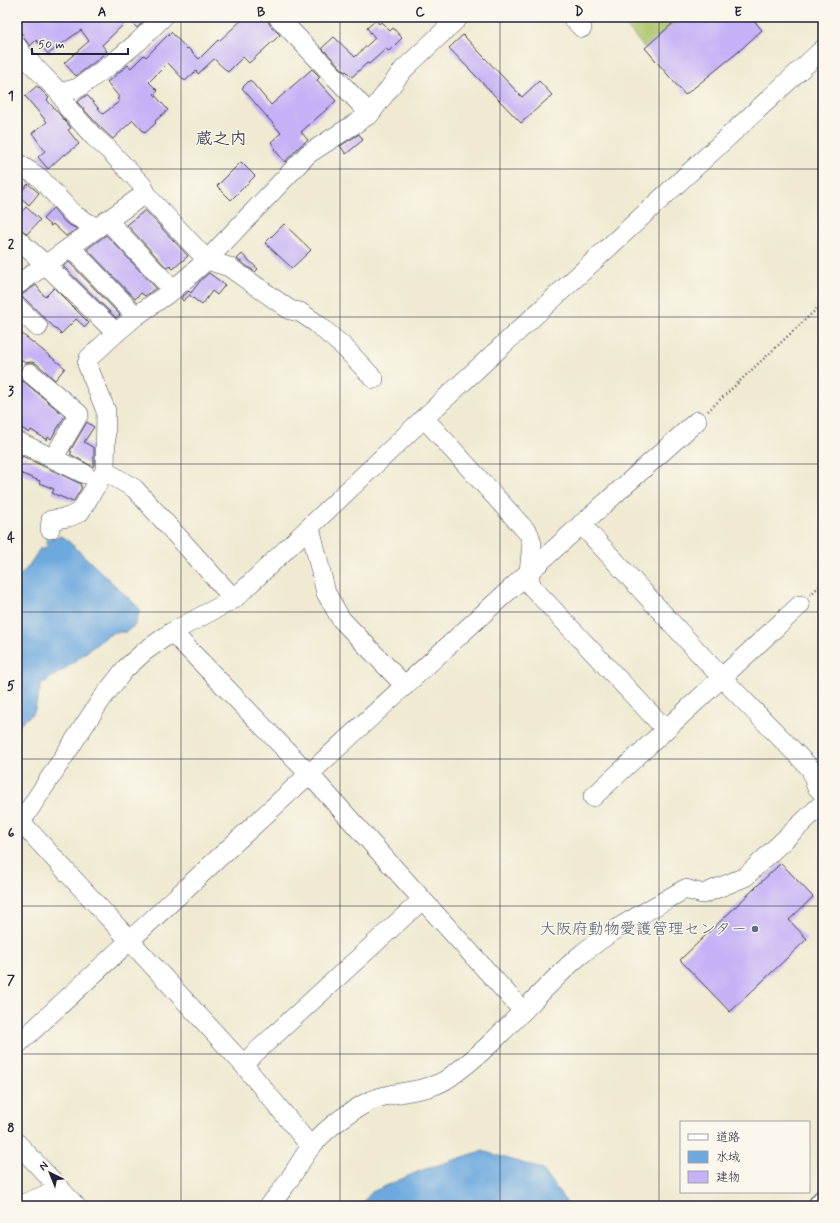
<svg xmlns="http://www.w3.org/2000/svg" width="840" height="1223" font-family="Mynerve,'Klee One',sans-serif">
  <rect width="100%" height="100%" fill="#fbf7ec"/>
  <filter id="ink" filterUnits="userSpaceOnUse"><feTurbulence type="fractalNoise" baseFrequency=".025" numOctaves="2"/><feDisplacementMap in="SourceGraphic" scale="8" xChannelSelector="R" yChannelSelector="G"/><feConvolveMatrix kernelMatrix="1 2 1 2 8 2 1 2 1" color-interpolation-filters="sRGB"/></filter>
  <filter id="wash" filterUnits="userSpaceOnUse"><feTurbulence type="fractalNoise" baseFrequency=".012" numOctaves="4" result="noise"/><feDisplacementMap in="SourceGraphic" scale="16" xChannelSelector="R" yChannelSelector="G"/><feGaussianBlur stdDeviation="0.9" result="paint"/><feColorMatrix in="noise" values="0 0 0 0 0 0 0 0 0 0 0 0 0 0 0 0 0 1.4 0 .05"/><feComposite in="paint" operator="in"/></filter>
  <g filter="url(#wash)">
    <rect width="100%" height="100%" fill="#efead1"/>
    <polygon fill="#acc368" stroke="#677252" points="618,17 680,17 645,48"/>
    <g fill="#6da9de" stroke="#48668c">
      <polygon points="52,536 56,538 60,536 65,538 140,609 135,625 126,632 115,632 107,636 66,668 50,678 41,685 34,712 17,727 17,578 28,567 41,547 43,549 48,545 45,542"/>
      <polygon points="482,1151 542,1169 569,1206 360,1206 372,1192 420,1171"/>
    </g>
    <g id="blocks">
      <g fill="#c4b1f6">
        <polygon points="17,17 120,17 125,23 102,45 107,51 96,61 76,76 64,63 89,41 81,30 48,54 36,40 30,46 23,37 24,36 17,28"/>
        <polygon points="137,17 147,17 137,28 131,22"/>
        <polygon points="245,17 266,17 270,25 280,35 249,63 243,57 228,72 214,59 198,74 196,71 185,81 168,63 149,82 158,91 154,94 168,110 155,121 156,123 145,133 133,120 113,139 102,129 77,102 87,95 103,114 120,101 117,99 119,97 107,82 128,65 131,68 144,55 146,57 171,32 187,49 188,48 199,59 218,40 219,41"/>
        <polygon points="680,17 751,17 762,30 737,53 685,95 645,48"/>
        <polygon points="376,20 379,24 381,22 390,31 393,28 402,38 389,51 386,49 369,64 367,63 352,77 346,71 345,72 322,48 334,37 355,57 375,38 367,28"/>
        <polygon points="463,35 522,97 539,81 552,95 521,123 449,48"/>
        <polygon points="312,69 320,77 317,80 336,101 301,132 308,140 300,146 285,162 274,149 275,148 271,142 281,133 242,88 250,80 271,105"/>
        <polygon points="37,86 49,98 47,100 71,128 68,130 79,144 65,155 64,154 48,169 38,157 45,151 32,133 47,122 25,96"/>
        <polygon points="359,134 363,140 346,154 340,146"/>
        <polygon points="241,162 255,176 231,200 217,186"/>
        <polygon points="28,184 39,193 29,205 18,195"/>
        <polygon points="26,207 40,220 27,234 20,228 17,228 17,217"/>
        <polygon points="53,208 66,223 77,229 66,236 53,224 51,226 43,219"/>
        <polygon points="145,210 188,256 173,269 170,266 167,268 127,225"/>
        <polygon points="284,224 311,250 292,268 265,243"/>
        <polygon points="106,235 114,243 156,288 145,296 141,293 135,299 87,249"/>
        <polygon points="242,254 258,269 255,272 237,259"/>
        <polygon points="69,262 120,315 116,318 63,266"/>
        <polygon points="209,273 225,285 217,295 212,291 202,305 189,295 190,295 183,301 181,298 189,291 191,293 200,281"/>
        <polygon points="36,285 45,297 54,288 89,323 85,327 76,319 61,334 25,299 17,296 23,294"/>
        <polygon points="17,330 65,368 55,380 37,364 32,362 25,363 17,357"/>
        <polygon points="23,381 65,416 51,439 48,437 47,440 31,430 29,433 17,425 17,389"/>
        <polygon points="87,422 94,427 84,442 94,448 94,465 93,467 70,454 72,452 70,451"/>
        <polygon points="22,456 81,484 80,486 82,487 73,502 52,493 54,489 39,483 40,481 17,472 17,458 21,459"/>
        <polygon points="781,863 813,897 789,920 807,939 730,1012 680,960"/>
      </g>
    </g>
  </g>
  <g filter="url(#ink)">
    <use href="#blocks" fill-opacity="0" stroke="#414052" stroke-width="1"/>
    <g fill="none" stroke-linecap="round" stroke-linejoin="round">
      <defs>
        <g id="minor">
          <polyline points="278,17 370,114"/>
          <polyline points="572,17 582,28"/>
          <polyline points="17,46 23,55 60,93 68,108 94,137 109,150 142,185 149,198 207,260 229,267 290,310 300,312 316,323 345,348 374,379"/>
          <polyline points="60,93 78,88 110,65 138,42 163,17"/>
          <polyline points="17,163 40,178 74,215 97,228"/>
          <polyline points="107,220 173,290"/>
          <polyline points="17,239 45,264 116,333"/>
          <polyline points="70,247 136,316"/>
          <polyline points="17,285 139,198 149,198"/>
          <polyline points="17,307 38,327"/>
          <polyline points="30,373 79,414 53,459"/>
          <polyline points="424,418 529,534 532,544 529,572 531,586 665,729"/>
          <polyline points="17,441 85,474"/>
          <polyline points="105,471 135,489 234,599"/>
          <polyline points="581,524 721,677 811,769 816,786 823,793"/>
          <polyline points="310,527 326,593 341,619 405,686"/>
          <polyline points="50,529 51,520 69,517 80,512 105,471 106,411 87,364 89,358 116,333 136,316 173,290 207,260 308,154 370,114 403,70 459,17"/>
          <polyline points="172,632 309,774 523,1011"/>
          <polyline points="593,797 800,605"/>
          <polyline points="20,821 243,1064 311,1147"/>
          <polyline points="17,828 101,700 125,669 145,651 172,632 234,599 424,418 823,49"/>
          <path d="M17,1045C243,836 467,625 697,421"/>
          <polyline points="243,1064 422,900"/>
          <polyline points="17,1143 76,1206"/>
          <polyline points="17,1206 46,1195 54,1206"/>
          <path d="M268,1206C287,1188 295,1168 310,1148C324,1130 345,1115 364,1104C390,1089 426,1095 450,1077C498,1043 534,996 578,957C610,930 649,910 685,889L703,894L745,877L823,803"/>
        </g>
        <polyline id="major" points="819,1206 823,1201"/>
      </defs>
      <use href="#minor" stroke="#414052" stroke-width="20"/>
      <use href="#major" stroke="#414052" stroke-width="24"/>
      <g stroke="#414052" stroke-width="2.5" stroke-dasharray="1 3" stroke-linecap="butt">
        <polyline points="708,411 823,303"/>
        <polyline points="810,595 823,583"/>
      </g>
      <use href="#minor" stroke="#fff" stroke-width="19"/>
      <use href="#major" stroke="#fff" stroke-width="22"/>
    </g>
  </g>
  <path fill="none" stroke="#22223b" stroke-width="1" stroke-opacity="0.55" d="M181,17V1206M340,17V1206M500,17V1206M659,17V1206M17,169H823M17,317H823M17,464H823M17,612H823M17,759H823M17,906H823M17,1054H823"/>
  <circle fill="#5c6f8a" stroke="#fbf7ec" stroke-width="1.5" cx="755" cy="929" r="4"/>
  <g text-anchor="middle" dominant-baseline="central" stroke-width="3" stroke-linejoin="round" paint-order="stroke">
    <g font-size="16" fill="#4e5e75" stroke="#fbf7ec" text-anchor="end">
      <text x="747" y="929">大阪府動物愛護管理センター</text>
    </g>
    <g font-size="17" fill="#22223b" stroke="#fbf7ec">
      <text x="221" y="139">蔵之内</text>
    </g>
  </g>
  <rect width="840" height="1223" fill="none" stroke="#fbf7ec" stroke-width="44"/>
  <rect x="680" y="1121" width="130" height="72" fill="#fbf7ec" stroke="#a4a2a5"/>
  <rect x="688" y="1134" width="20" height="6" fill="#ffffff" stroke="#a4a2a5"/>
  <text x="716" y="1141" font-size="12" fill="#22223b">道路</text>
  <rect x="688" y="1151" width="20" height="12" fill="#6da9de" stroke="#a4a2a5"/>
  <text x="716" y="1161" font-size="12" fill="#22223b">水域</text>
  <rect x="688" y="1171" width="20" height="12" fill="#c4b1f6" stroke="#a4a2a5"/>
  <text x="716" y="1181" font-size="12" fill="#22223b">建物</text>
  <g transform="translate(50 1173) rotate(317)" stroke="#fbf7ec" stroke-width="3" paint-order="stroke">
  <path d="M0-3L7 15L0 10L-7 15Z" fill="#22223b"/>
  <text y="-6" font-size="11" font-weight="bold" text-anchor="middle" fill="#22223b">N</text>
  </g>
  <path d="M32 48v6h96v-6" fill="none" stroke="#22223b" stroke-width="2"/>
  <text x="38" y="48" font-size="12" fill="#22223b" stroke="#fbf7ec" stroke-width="3" paint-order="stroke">50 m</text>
  <rect x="22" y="22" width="796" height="1179" fill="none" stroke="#22223b" stroke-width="1.5"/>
  <g font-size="13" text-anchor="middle" font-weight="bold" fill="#22223b">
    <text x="102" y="16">A</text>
    <text x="261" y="16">B</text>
    <text x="420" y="16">C</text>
    <text x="579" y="16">D</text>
    <text x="738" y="16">E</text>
    <text x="11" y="100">1</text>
    <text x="11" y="248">2</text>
    <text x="11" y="395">3</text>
    <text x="11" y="542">4</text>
    <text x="11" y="690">5</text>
    <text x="11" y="837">6</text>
    <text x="11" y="984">7</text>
    <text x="11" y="1132">8</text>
  </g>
</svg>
